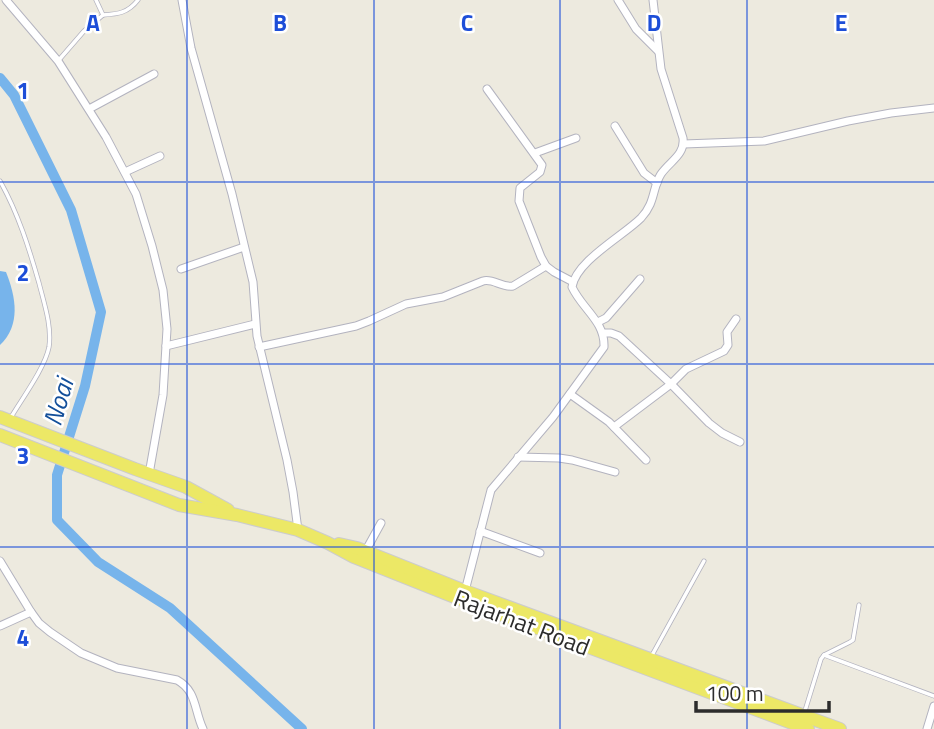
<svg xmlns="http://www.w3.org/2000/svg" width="934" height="729" font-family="'Titillium Web',sans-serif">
  <rect width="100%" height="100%" fill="#edeadf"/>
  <path fill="#77b4eb" d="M0,271L6,272C16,297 21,325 0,345Z"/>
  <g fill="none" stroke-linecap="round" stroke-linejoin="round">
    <polyline stroke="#77b4eb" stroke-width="10" points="0,78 14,95 71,210 101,312 85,386 57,475 57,520 98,562 170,608 302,729"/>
    <defs>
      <g id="lane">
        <path d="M103,15C118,14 128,13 138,0"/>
        <polyline points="58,61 84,31 103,15 96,0"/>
        <path d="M0,181C18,213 29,248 39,283C44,303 52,326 49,347C45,368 21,400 10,419"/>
        <polyline points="824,655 934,696"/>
        <polyline points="651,657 704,561"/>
        <polyline points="804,714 821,659 824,655 850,642 853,640 859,605"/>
      </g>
      <g id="street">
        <polyline points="6,0 58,61 106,137 136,194 152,246 163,290 167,329 163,395 149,474"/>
        <polyline points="182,0 191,48 232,194 253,282 257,336 287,460 293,492 298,530"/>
        <polyline points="618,0 636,29 658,51"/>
        <polyline points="487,89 542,165 540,172 520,188 519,201 541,257 546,266 554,272 573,282"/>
        <polyline points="89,109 154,74"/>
        <polyline points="615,126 644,173 657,183"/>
        <polyline points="684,144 764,141 848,121 891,113 934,108"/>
        <polyline points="535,153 576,138"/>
        <polyline points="125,172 160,156"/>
        <polyline points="181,269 244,247"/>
        <polyline points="598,322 606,318 640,279"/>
        <polyline points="604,333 611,333 619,336 671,384 709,423 722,433 740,442"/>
        <polyline points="166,346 255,324"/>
        <path d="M259,347L356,326L369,321L406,304L443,297L483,281C493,278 502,288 513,286L546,266"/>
        <polyline points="570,394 609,422 646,460"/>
        <polyline points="614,427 671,384 686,369 724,351 728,345 727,332 736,319"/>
        <polyline points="518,457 559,458 572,460 615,472"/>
        <polyline points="480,531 540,553"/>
        <polyline points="365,552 381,523"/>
        <path d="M0,561L31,612L39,623L50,632L81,653L117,668L177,680C197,691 194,710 203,729"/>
        <path d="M465,591L491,490L553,417L604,347C605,321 582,309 572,287C576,261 623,236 641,218C656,202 652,188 661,174C670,161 685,155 683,138L661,69L653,0"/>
        <polyline points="0,626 31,612"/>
        <polyline points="927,729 934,706"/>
      </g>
      <g id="primary">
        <polyline points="0,417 135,469 186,487 228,510"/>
        <polyline points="0,435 179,505 237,515 298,530 328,543 354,557 462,600 808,729"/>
        <polyline points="339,544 357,548 465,591 840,729"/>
      </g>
    </defs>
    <use href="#lane" stroke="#b3b3bf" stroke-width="5"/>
    <use href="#street" stroke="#b3b3bf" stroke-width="9"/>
    <use href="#primary" stroke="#ccc" stroke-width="14"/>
    <use href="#lane" stroke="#fff" stroke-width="3.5"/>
    <use href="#street" stroke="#fff" stroke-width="7"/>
    <use href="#primary" stroke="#ece866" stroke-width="12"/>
  </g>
  <path fill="none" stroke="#1d4ed8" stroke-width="2" stroke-opacity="0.55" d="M187,0V729M374,0V729M560,0V729M747,0V729M0,182H934M0,364H934M0,547H934"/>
  <g text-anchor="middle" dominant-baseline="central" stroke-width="5" stroke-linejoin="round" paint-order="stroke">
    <g font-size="24" fill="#2c2c2c" stroke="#fff">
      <text transform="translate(522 622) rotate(21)">Rajarhat Road</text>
    </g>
    <g font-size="26" font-style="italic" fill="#134f9a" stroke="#fff">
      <text transform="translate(58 402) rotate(-74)">Noai</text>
    </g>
  </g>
  <g font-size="23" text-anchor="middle" font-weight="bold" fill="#1d4ed8" stroke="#fff" stroke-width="5" stroke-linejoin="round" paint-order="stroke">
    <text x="93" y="31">A</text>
    <text x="280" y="31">B</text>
    <text x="467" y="31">C</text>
    <text x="654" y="31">D</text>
    <text x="841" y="31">E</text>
    <text x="23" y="99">1</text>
    <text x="23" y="281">2</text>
    <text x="23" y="464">3</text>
    <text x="23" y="646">4</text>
  </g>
  <path d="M696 701v10h133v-10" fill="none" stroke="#2c2c2c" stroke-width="3.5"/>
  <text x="706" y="701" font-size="21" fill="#2c2c2c" stroke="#ffffff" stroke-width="5" paint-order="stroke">100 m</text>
</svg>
